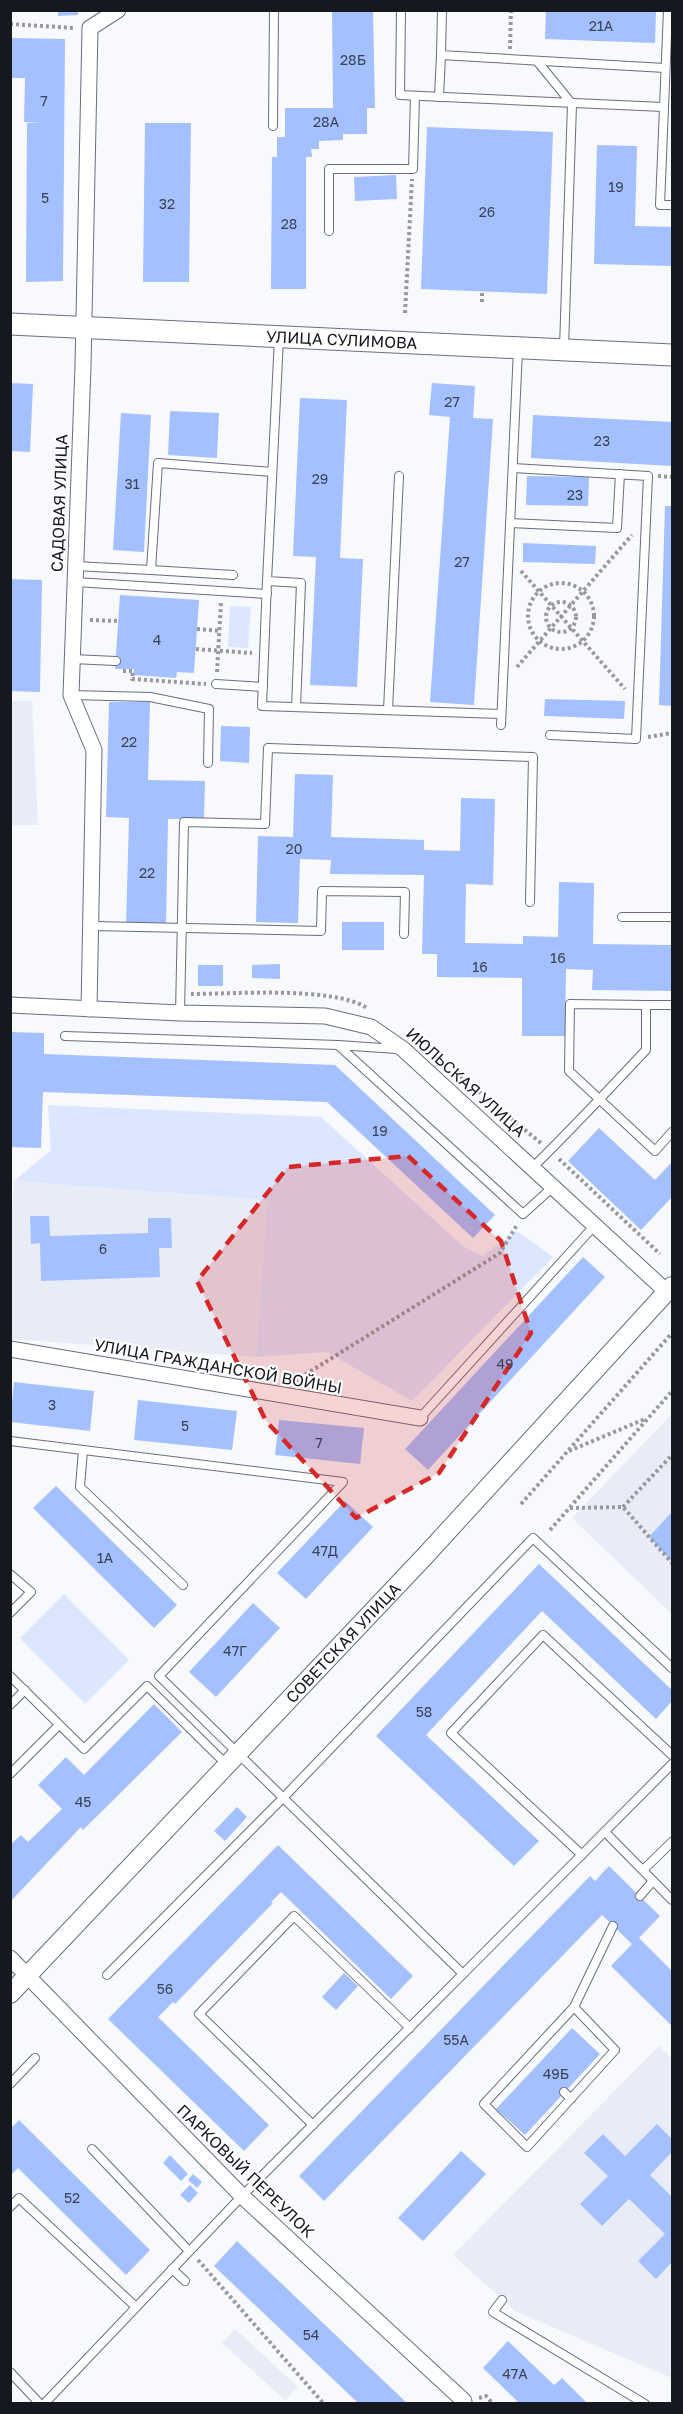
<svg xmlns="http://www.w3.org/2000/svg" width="683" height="2414" font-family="'Golos Text',sans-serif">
  <rect width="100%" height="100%" fill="#f7f9fd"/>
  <g fill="#e8ecf6">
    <polygon points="10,701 32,701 38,825 11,825"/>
    <polygon points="14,1181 267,1200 256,1357 11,1339 10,1229"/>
    <polygon points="672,1414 672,1614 572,1518"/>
    <polygon points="659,2046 672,2059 672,2378 515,2311 453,2255"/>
    <polygon points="235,2329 298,2387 285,2400 222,2343"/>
  </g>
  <g fill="#dce7ff">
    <polygon points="230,606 251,607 248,648 228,647"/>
    <polygon points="48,1105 321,1117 465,1248 482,1256 517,1231 553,1257 412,1401 327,1352 256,1357 267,1200 14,1181 51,1150"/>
    <polygon points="64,1594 129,1660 85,1704 20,1638"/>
  </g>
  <g fill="#a5c0fe">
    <polygon points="58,10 78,10 78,15 58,16"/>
    <polygon points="332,10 373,10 375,108 367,108 367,134 343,134 343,140 319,141 319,149 311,149 312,157 306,157 306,289 271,289 272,157 277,157 277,137 285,137 285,108 333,108"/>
    <polygon points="546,10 656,10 655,43 545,39"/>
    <polygon points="10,38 65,39 63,281 26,282 27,123 42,123 24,122 25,78 10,78"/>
    <polygon points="145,123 191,123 189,282 143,282"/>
    <polygon points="427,127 553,132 547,294 421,289"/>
    <polygon points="597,145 637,146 635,226 672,227 672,266 594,264"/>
    <polygon points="396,175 397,199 355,201 354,177"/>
    <polygon points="10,383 33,384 30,452 10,451"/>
    <polygon points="432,383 475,386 473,418 493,419 474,705 430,702 450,417 429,415"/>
    <polygon points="300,398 347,400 340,558 363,559 357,687 310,685 316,557 293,556"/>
    <polygon points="170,411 219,413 217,458 168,455"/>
    <polygon points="121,413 151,415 144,552 113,550"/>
    <polygon points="533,415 672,422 672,466 531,458"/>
    <polygon points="527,476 589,477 588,506 526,505"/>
    <polygon points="665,506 672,506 672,706 659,705"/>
    <polygon points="523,543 596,546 595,564 523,562"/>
    <polygon points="10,579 42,580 40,692 10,691"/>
    <polygon points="120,595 199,600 194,673 177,672 176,678 133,675 134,669 115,669"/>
    <polygon points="545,699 625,701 624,719 544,716"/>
    <polygon points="109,702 150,702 148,780 205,781 204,819 168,819 166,926 126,926 129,818 106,817"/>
    <polygon points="221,726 250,727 249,763 220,761"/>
    <polygon points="295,774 333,775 331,837 424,840 424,850 460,851 461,798 495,799 493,885 466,884 465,943 523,944 523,936 558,937 559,882 594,883 593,944 672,945 672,991 592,990 593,970 566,969 565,1036 522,1036 522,978 437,977 437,954 422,954 424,875 330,874 331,860 300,859 298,923 256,922 258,836 293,837"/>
    <rect x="342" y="922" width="42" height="28"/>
    <polygon points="280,964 280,979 252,978 252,965"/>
    <rect x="198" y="965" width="25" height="21"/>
    <polygon points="10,1032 44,1033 44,1054 335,1065 495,1215 473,1238 327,1102 43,1092 41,1148 10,1147"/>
    <polygon points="599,1128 655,1180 672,1162 672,1197 641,1230 568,1161"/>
    <polygon points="30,1216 49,1216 50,1236 148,1233 148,1218 171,1218 172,1248 159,1248 160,1277 41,1281 40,1243 31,1244"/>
    <polygon points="583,1257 605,1277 428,1470 405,1449"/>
    <polygon points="14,1382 94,1391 90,1431 10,1422"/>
    <polygon points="138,1400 237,1411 232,1450 134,1440"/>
    <polygon points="279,1420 364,1428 360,1464 275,1455"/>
    <polygon points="56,1486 177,1605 154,1628 33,1508"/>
    <polygon points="345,1501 373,1527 306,1599 277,1573"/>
    <polygon points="672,1512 672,1562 649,1537"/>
    <polygon points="539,1564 672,1690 672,1701 656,1719 542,1611 426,1735 539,1841 514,1866 376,1736"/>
    <polygon points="253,1603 280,1628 216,1697 189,1672"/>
    <polygon points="154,1704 182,1732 83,1830 81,1827 10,1902 10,1845 21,1835 28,1842 62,1809 38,1785 66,1757 84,1775"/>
    <polygon points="237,1807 247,1817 225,1841 214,1831"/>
    <polygon points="278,1845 413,1976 391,1999 281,1892 271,1902 273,1903 175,2004 173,2002 158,2017 269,2125 244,2151 108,2019"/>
    <polygon points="609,1866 660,1916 639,1938 672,1971 672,2026 611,1966 632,1944 602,1915 324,2201 299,2176 590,1876 595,1881"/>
    <polygon points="344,1973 358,1986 336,2010 322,1997"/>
    <polygon points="572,2028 600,2054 525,2135 496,2109"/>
    <polygon points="19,2120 150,2250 126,2275 18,2168 10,2176 10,2129"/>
    <polygon points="657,2124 672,2139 672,2152 650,2175 672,2197 672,2262 656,2279 638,2261 665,2234 629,2199 602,2226 580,2204 608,2176 584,2153 603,2134 625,2156"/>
    <polygon points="461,2151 486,2174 423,2241 398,2218"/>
    <polygon points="170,2155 188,2174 181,2181 163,2163"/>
    <polygon points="193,2174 202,2182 197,2188 188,2180"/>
    <polygon points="190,2185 198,2193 189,2203 180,2195"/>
    <polygon points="237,2241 262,2265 408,2404 359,2404 214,2266"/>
    <polygon points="508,2341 554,2385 562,2378 588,2404 520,2404 483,2368"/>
  </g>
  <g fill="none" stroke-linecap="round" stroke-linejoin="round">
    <defs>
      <g id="service">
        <polyline points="401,10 400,95 663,107"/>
        <polyline points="442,10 441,55 665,68"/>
        <polyline points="668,10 660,205 672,205"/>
        <polyline points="537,61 572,104 564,348"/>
        <polyline points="439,97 441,55"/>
        <polyline points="273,126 274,10"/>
        <polyline points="329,231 329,169 413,169 415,96"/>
        <polyline points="279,338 267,581 301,583 296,707"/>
        <polyline points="513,468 648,476 636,739 550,735"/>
        <polyline points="510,523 617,528 620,474"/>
        <polyline points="75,566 151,570 158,463 272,472"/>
        <polyline points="151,570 233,575"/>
        <polyline points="267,581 262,706 501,714"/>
        <polyline points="75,582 267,594"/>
        <polyline points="72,659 116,661"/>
        <polyline points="216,684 263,687"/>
        <polyline points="71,695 150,697 209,709 208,763"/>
        <polyline points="388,710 399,476"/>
        <polyline points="501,725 518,349"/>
        <polyline points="622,917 672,917"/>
        <polyline points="92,926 321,931 322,891 405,892 404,934"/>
        <polyline points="646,1005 672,1005"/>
        <polyline points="180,1013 184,822 265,824 268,748 533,757 530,902"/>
        <polyline points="65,1036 338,1045 523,1214 554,1186"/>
        <polyline points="338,1045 397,1049"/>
        <path d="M533,1167C572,1129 609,1089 646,1050V1005L570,1004L569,1071L655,1151L672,1132"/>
        <polyline points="420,1418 595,1225"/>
        <polyline points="10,1441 343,1482 159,1676 463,1974"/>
        <polyline points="83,1450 80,1487 183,1585"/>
        <polyline points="10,1574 31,1592 10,1613"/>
        <polyline points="10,1676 84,1749 147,1686 226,1764"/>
        <polyline points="10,1705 25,1690"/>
        <polyline points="10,1774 59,1725"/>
        <polyline points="605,1832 672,1900"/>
        <polyline points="582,1855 451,1733 543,1635 672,1755"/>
        <polyline points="643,1870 672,1842"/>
        <polyline points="640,1896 653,1881"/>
        <polyline points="107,1975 283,1798 533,1538 672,1668"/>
        <polyline points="574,2007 615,2050 527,2147 484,2104 574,2007 613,1926"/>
        <polyline points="10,2084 35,2058"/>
        <polyline points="564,2092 571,2099"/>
        <polyline points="313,2125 199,2014 294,1916 410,2028"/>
        <polyline points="92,2149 189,2251"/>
        <polyline points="10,2207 19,2198 136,2307"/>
        <polyline points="172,2269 185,2281"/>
        <polyline points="502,2300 493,2312 645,2404"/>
        <polyline points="10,2372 40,2404"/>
        <polyline points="44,2404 242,2196 672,1764"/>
      </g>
      <g id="minor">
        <polyline points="10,1005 180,1013 325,1016 371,1027 403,1049 667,1292"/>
        <polyline points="89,1009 94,750 71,695 83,366 90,28 118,10"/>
        <polyline points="10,1349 420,1418"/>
        <polyline points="10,1958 242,2196 464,2401"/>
      </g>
      <g id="tertiary">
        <path id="s1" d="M10,1994L425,1556L672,1286"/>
      </g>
      <g id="secondary">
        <path id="s2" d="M10,324L672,355"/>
      </g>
    </defs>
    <use href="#service" stroke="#676e7e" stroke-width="10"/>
    <use href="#minor" stroke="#676e7e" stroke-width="17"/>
    <use href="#tertiary" stroke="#676e7e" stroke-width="20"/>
    <use href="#secondary" stroke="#676e7e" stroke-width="23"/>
    <g stroke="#97999e" stroke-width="4" stroke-dasharray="3 3" stroke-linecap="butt">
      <polyline points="10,24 74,28"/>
      <polyline points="510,49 511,10"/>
      <polyline points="482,302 482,292"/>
      <polyline points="405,313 412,179"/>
      <polyline points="658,476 672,477"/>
      <polyline points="521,571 625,689"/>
      <circle cx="561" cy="616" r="33"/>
      <circle cx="561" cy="617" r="15"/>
      <polyline points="90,620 118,621"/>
      <polyline points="197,629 220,631"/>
      <polyline points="196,649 252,653"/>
      <polyline points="517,667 632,535"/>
      <polyline points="123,671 133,671 132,679 206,684"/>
      <polyline points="217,672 221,602"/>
      <polyline points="648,737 672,733"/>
      <path d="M191,994C234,994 333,986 367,1008"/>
      <polyline points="460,1076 542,1144"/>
      <polyline points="559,1159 660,1254"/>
      <polyline points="295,1381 500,1253 517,1225"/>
      <polyline points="569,1451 645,1419"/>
      <polyline points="521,1504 672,1333"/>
      <polyline points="623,1507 672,1455"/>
      <polyline points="570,1508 623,1507 672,1563"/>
      <polyline points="550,1530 672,1391"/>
      <polyline points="198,2260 324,2404"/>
      <polyline points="479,2398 486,2396 493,2404"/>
    </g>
    <use href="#service" stroke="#fff" stroke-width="8"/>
    <use href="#minor" stroke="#fff" stroke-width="15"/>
    <use href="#tertiary" stroke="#fff" stroke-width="18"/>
    <use href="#secondary" stroke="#fff" stroke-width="21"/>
  </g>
  <path fill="#d62828" fill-opacity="0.2" stroke="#d62828" stroke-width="4.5" stroke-dasharray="12 8" stroke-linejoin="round" d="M408,1156L501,1241L531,1333L439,1473L356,1518L266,1421L197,1281L288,1167Z"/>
  <g text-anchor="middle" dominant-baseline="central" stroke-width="4.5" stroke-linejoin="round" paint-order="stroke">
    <g font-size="14" fill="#394256">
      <text x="601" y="25">21А</text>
      <text x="353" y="59">28Б</text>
      <text x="44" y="100">7</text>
      <text x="326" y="121">28А</text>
      <text x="616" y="186">19</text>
      <text x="45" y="197">5</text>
      <text x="167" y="203">32</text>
      <text x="487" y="211">26</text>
      <text x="289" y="223">28</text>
      <text x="452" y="401">27</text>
      <text x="602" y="440">23</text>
      <text x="320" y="478">29</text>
      <text x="132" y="483">31</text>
      <text x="575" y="494">23</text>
      <text x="462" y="561">27</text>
      <text x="157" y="639">4</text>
      <text x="129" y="741">22</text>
      <text x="294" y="848">20</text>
      <text x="147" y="872">22</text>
      <text x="558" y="957">16</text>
      <text x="480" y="966">16</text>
      <text x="380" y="1130">19</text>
      <text x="103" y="1248">6</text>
      <text x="505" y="1363">49</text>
      <text x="52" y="1404">3</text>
      <text x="185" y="1425">5</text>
      <text x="319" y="1442">7</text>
      <text x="325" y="1550">47Д</text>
      <text x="105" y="1557">1А</text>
      <text x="235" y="1650">47Г</text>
      <text x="424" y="1711">58</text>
      <text x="83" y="1801">45</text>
      <text x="165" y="1988">56</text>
      <text x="456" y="2039">55А</text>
      <text x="556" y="2073">49Б</text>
      <text x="72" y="2197">52</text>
      <text x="311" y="2334">54</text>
      <text x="515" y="2373">47А</text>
    </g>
    <g font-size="16" fill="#15181e" stroke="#fff">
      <text stroke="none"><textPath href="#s2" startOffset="332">УЛИЦА СУЛИМОВА</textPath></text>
      <text transform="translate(59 503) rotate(-88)">САДОВАЯ УЛИЦА</text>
      <text transform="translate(466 1082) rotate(42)">ИЮЛЬСКАЯ УЛИЦА</text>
      <text transform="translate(218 1366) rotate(10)">УЛИЦА ГРАЖДАНСКОЙ ВОЙНЫ</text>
      <text stroke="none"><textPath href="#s1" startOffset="484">СОВЕТСКАЯ УЛИЦА</textPath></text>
      <text transform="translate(246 2171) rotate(44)">ПАРКОВЫЙ ПЕРЕУЛОК</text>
    </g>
  </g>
  <rect width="683" height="2414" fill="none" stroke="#15181e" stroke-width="24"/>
</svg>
